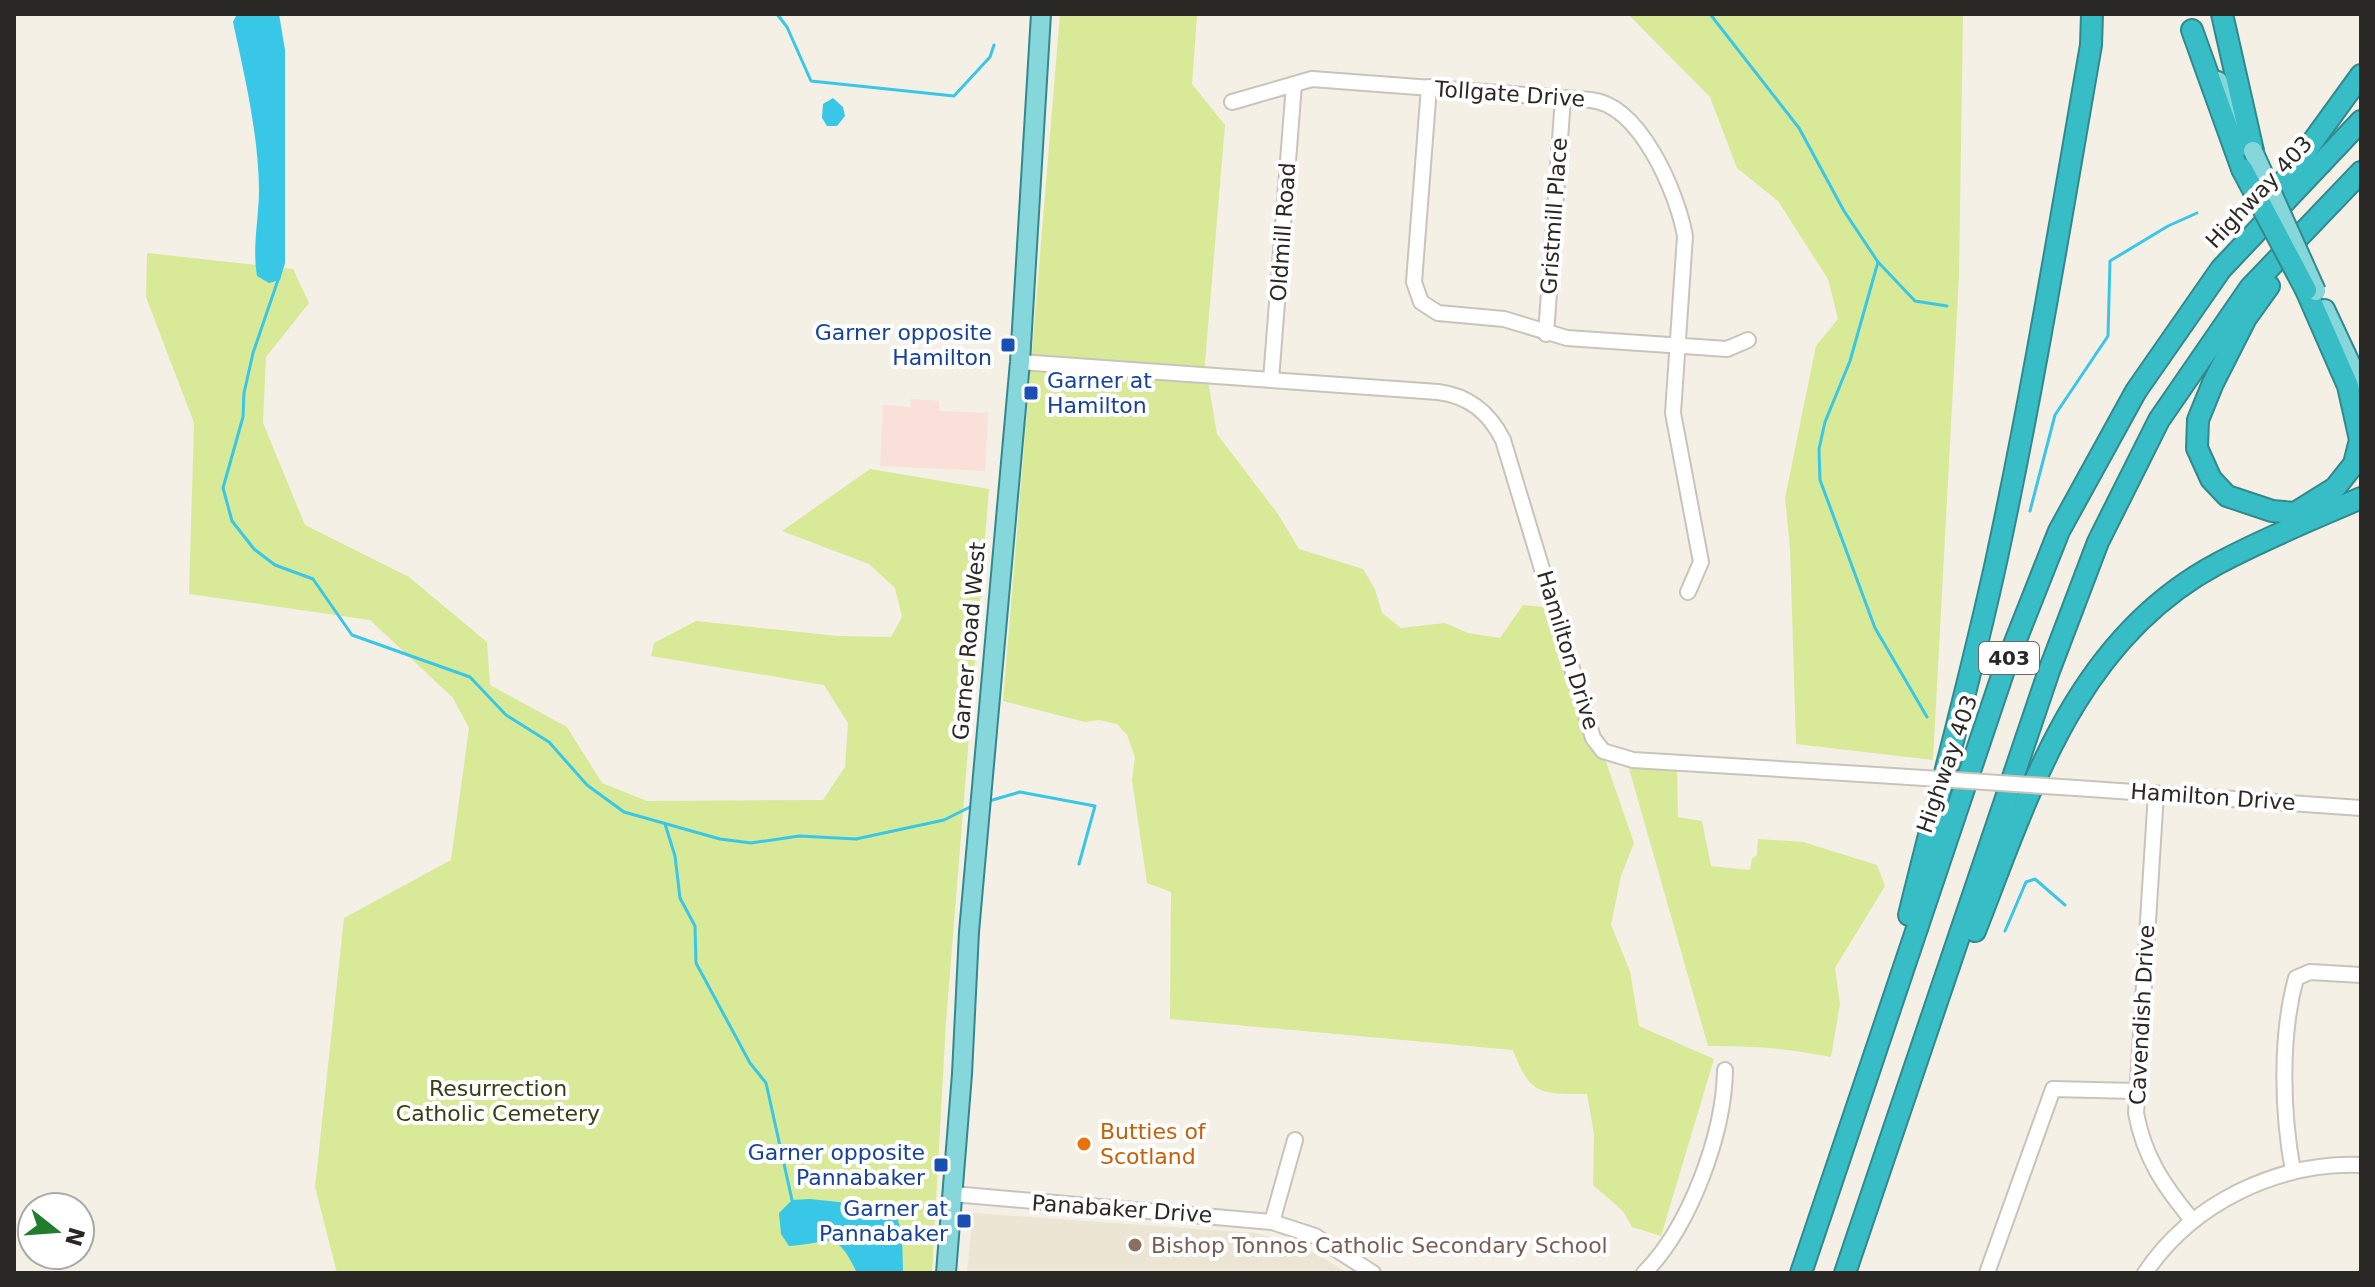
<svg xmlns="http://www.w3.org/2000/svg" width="2375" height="1287" font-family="'DejaVu Sans',sans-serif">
  <rect width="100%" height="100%" fill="#f4f0e6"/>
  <polygon fill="#f9e0d8" points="911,399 939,401 939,411 988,413 985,471 880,466 883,405 910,407"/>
  <polygon fill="#ece5d4" points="973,1213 1256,1233 1305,1247 1348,1273 967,1271"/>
  <g fill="#d8e998">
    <path d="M1060,14H1210L1197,16L1192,84L1225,125L1205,363L1217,434L1278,514L1299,549L1363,569L1375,589L1382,613L1401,628L1445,623L1468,633L1500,638L1523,605L1553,608L1634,843L1621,876L1611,925L1630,971L1639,1026L1714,1059L1661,1236L1632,1227L1623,1211L1593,1185L1594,1134L1587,1094C1541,1094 1530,1096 1513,1050L1170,1019L1171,892L1147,883L1132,780L1135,757L1127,735L1117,724L1099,720L1085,722L1003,701Z"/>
    <polygon points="1628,14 1963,14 1959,276 1933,760 1796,744 1790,548 1785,498 1816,346 1838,319 1828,279 1778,201 1737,168 1710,97"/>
    <polygon points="147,253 293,269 309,303 266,357 263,423 305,525 409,577 487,642 490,685 567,727 602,783 647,801 823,800 845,767 848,723 824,685 651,656 654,643 696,621 837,636 891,637 902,617 895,588 869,564 782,531 870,469 989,489 946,1022 932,1273 337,1273 315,1187 344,918 451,860 469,728 453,698 370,620 189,594 194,423 146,297"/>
    <path d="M1628,765L1677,769L1678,817L1702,821L1711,866L1750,870L1752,859L1757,855L1758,839L1803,842L1877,865L1885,886L1835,968L1840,1004L1831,1057C1788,1048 1751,1046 1708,1046Z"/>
  </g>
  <g fill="#39c7e8">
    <path d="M237,14H279L285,50V263L280,280L269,283L257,276C252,247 259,218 259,189C258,132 245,78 233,22Z"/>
    <polygon points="833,98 843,107 845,116 837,126 827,126 822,118 823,104"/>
    <path d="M810,1199L886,1207L896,1213L902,1235L903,1271L857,1273C835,1227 831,1244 789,1246L781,1234L779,1213L792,1200Z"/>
  </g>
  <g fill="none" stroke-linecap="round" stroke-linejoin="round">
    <g stroke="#39c7e8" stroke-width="3">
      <polyline points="777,14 787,27 811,81 954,96 990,57 994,45"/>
      <polyline points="1710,14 1799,128 1844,211 1878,262 1915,301 1947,306"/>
      <polyline points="1878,262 1850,361 1825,422 1819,449 1820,480 1875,628 1927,717"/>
      <polyline points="279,277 253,353 244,393 243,417 223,488 232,521 254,549 275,565 313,579 352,635 470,677 506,715 549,742 587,785 624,812 720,839 751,843 799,836 856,839 944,820 974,805"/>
      <polyline points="2030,511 2055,415 2108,336 2110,261 2168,226 2197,213"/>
      <polyline points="989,801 1020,792 1095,806 1079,864"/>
      <polyline points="665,824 675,856 680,898 695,926 696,963 750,1063 766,1083 792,1200"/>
      <polyline points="2005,931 2026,882 2035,879 2065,905"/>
    </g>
    <defs>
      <g id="minor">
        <polyline points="1429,87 1414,282 1421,302 1438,313 1504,319 1567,338 1727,349 1748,340"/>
        <path d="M1232,102L1312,79L1591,100C1640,105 1677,192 1685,236L1673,413L1701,562L1688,592"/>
        <polyline points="1546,334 1563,98"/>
        <path d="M1020,362L1438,392C1469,396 1489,412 1503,440L1593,738L1603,751L1633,760L1893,776"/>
        <polyline points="1271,380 1294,84"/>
        <polyline points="2076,788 2361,808"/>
        <path d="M2156,793L2136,1113C2144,1157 2164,1186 2192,1220"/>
        <path d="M2293,1171C2282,1112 2280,1036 2296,978L2310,972L2361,975"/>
        <polyline points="953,1194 1272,1222 1315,1236 1373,1273"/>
        <polyline points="1272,1222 1295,1140"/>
        <path d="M1644,1273C1690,1227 1724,1134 1725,1070"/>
        <polyline points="1987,1273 2053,1089 2135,1091"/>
        <path d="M2145,1273C2192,1203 2277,1162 2361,1165"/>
      </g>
      <g id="major">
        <polyline points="2218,81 2244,133"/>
        <polyline points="2325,309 2361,386"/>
        <polyline points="946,1273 962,1074 969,932 1020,362 1041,14"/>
      </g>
      <g id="highway">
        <polyline points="2222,14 2253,151"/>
        <polyline points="2192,30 2242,169"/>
        <polyline points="2274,195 2361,75"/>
        <polyline points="2269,286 2246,318 2213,383 2198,420 2197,448 2211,479 2227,496 2272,511 2295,513 2335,488 2354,464 2360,440 2348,386 2306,290"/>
        <path d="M1909,915C1938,797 1970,681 1996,562C2033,391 2061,217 2091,45L2092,14"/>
        <path d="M1975,931C2030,791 2075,640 2217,564C2263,539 2313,519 2361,498"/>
        <polyline points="1801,1273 2004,670 2059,531 2136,391 2221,269 2361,121"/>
        <polyline points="1845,1273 2049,671 2098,542 2159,420 2250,288 2361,172"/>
      </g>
    </defs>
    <use href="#minor" stroke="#c9c4bb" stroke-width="18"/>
    <use href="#major" stroke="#32898d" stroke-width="22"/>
    <use href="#highway" stroke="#32898d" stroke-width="24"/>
    <use href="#minor" stroke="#fff" stroke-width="14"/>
    <use href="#major" stroke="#86d7dc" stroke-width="18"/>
    <use href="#highway" stroke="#36bdc5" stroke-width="20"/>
    <defs>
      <polyline id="minor-bridge" points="1893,776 2076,788"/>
      <polyline id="major-bridge" points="2253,151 2316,291"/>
      <polyline id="highway-bridge" points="2242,169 2306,290"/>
    </defs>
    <use href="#minor-bridge" stroke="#c9c4bb" stroke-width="18" stroke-linecap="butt"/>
    <use href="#major-bridge" stroke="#32898d" stroke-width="22" stroke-linecap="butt"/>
    <use href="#highway-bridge" stroke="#32898d" stroke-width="24" stroke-linecap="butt"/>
    <use href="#minor-bridge" stroke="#fff" stroke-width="14"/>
    <use href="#major-bridge" stroke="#86d7dc" stroke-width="18"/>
    <use href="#highway-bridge" stroke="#36bdc5" stroke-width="20"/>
  </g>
  <g fill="#1a4fb4" stroke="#fff" stroke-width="3">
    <rect x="1000" y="337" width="16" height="16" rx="4"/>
    <rect x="1023" y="385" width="16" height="16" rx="4"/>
    <rect x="933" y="1157" width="16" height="16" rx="4"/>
    <rect x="956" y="1213" width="16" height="16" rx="4"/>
  </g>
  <circle fill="#e8710a" stroke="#fff" stroke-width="3" cx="1084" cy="1144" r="8"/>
  <circle fill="#8d6e63" stroke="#fff" stroke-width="3" cx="1135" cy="1245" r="8"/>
  <g text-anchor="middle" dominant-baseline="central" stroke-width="8" stroke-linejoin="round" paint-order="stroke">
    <rect fill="#fff" stroke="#6a6866" stroke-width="2" x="1979" y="642" width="60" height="32" rx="6"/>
    <g font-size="20" font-weight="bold" fill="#2a2824">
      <text x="2009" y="658">403</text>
    </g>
    <g font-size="22" fill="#2a2824" stroke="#fff">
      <text transform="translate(1510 94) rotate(4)">Tollgate Drive</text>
      <text transform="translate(2259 192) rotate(-47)">Highway 403</text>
      <text transform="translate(1554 216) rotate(-86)">Gristmill Place</text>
      <text transform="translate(1283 232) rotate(-86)">Oldmill Road</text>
      <text transform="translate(969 641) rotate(-85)">Garner Road West</text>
      <text transform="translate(1568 650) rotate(73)">Hamilton Drive</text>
      <text transform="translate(1947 764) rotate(-71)">Highway 403</text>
      <text transform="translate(2213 797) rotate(4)">Hamilton Drive</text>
      <text transform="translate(2142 1015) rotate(-87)">Cavendish Drive</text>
      <text transform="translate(1122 1209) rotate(4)">Panabaker Drive</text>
    </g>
    <g font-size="22" fill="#164399" stroke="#fff" text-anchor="end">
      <text x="992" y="332">Garner opposite<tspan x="992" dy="25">Hamilton</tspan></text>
      <text x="1047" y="380" text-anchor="start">Garner at<tspan x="1047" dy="25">Hamilton</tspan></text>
      <text x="925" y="1152">Garner opposite<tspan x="925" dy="25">Pannabaker</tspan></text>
      <text x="948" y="1208">Garner at<tspan x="948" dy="25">Pannabaker</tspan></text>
    </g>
    <g font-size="22" fill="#383f16" stroke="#fff">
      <text x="498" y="1088">Resurrection<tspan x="498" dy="25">Catholic Cemetery</tspan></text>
    </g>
    <g font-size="22" fill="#c56008" stroke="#fff" text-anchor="start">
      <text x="1100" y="1131">Butties of<tspan x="1100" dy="25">Scotland</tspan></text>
    </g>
    <g font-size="22" fill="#785e54" stroke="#fff" text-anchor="start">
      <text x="1151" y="1245">Bishop Tonnos Catholic Secondary School</text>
    </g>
  </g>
  <rect width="2375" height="1287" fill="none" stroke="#2a2824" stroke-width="32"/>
  <g transform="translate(56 1231) rotate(107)"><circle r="38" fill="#ffffff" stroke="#aaa9a7" stroke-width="2"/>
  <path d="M0-6L14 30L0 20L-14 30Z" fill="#217c2c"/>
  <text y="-12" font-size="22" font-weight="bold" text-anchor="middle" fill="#2a2824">N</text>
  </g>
</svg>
